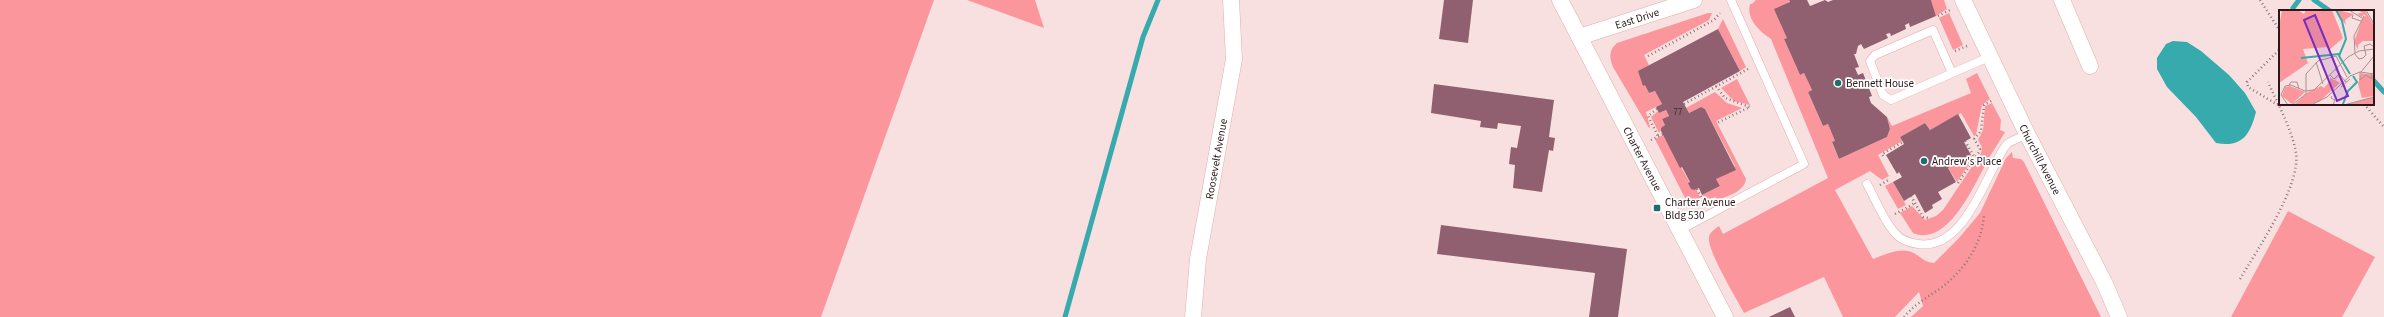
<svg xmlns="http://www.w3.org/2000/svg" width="2384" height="317" font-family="'Source Sans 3',sans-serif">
  <rect width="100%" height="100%" fill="#f8e0e0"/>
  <g fill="#fb979c">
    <polygon points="0,0 934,0 821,317 0,317"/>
    <polygon points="967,0 1035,0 1044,28"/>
    <path d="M1756,0H1789L1787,38L1784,39L1800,75L1804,73L1812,90L1808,92L1823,126L1828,124L1835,141L1832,143L1839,159L1887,137L1890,129L1887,117L1892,126L1971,93L1966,79L1977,73L1990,99L1982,105L1976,135L1974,136L1961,113L1930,130L1925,123L1900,137L1902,141L1878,155L1889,176L1882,180L1870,171L1835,190L1873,259C1887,254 1903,245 1917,255C1923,259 1925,262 1934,263L1959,238L1980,213L2006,158L2012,152L2013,158L2021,159L2024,162L2101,317H1911L1923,306L1919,292L1895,317H1843L1824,277L1744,313C1737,299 1707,251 1709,237C1710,232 1715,229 1719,226L1723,234L1828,178L1771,39C1759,31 1746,19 1750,4H1752Z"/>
    <polygon points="1931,0 1944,0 1947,9 1936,16"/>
    <path d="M1708,13H1712L1709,20L1644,55L1649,65L1640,71L1649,93L1655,91L1662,104L1646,112L1650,127L1649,128L1613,67C1609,57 1609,50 1617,43Z"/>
    <polygon points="1949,13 1963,45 1953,50 1939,18"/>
    <polygon points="1723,19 1746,67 1740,71 1718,29"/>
    <polygon points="1737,79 1750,105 1734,101 1721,88"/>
    <path d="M1715,92L1727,103L1742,108L1716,121L1746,179C1744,192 1728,196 1717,200L1715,197L1708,200L1702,195L1720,186L1716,179L1735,166L1705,109L1701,107L1689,113L1686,108Z"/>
    <path d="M1992,103L2001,120L2000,130L2005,132C2000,141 1994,149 1989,158C1976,181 1949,248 1913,233L1900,213L1912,206L1925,220L1936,216L1943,210L1981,153L1982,147L1978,140L1983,130L1985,106Z"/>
    <polygon points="1666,110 1669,116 1662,119 1665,125 1659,133 1651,117 1658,111 1659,113"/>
    <polygon points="1663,135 1694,190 1696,189 1702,202 1692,202 1685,198 1655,139"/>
    <polygon points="1971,155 1972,160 1957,182 1948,168"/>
    <polygon points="1893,182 1906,205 1898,209 1885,186"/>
    <polygon points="2288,211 2375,257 2342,317 2231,317"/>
  </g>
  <path fill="#36aaac" d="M2173,41L2187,42L2201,51L2229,75L2245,93L2256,112C2250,135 2242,148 2216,143L2196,117L2167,87L2157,69V58L2166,44Z"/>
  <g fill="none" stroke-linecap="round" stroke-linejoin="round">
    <g stroke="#36aaac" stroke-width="5">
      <polyline points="2314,0 2330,11"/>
      <polyline points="2293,8 2299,0"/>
      <polyline points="2373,80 2384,92"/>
      <polyline points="1065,317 1143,37 1158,0"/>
    </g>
  </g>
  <g fill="#906071">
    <polygon points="1444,0 1473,0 1468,43 1439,39"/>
    <polygon points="1789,0 1807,0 1810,6 1825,0 1828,2 1833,0 1931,0 1936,16 1910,27 1909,23 1905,25 1906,29 1891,36 1890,33 1886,34 1888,38 1864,49 1861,44 1858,46 1856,54 1854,54 1859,67 1855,68 1858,75 1863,73 1872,96 1869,97 1871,103 1887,117 1890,129 1887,137 1839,159 1832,142 1835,141 1828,124 1823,126 1808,92 1812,90 1804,73 1800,75 1784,39 1787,38 1774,9 1790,2"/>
    <polygon points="1718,29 1740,71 1683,102 1689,113 1701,107 1705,109 1736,170 1716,179 1720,186 1702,195 1699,188 1694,190 1691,189 1688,183 1690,182 1682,167 1680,168 1661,131 1661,128 1665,125 1662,119 1669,116 1666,110 1659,113 1656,107 1662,104 1655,91 1649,93 1645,85 1643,86 1638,71"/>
    <polygon points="1434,84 1554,100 1549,137 1555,138 1553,151 1549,150 1542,192 1513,188 1515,165 1509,164 1511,147 1517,148 1521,126 1498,123 1497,129 1480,127 1481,121 1431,113"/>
    <polygon points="1958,114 1971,138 1964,142 1971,155 1948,168 1956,182 1938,192 1942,199 1932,205 1933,208 1925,213 1915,194 1904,201 1893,182 1902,177 1899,172 1897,174 1886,155 1904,144 1900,137 1925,123 1930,130"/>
    <polygon points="1441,225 1627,249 1618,317 1589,317 1595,273 1437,254"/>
    <polygon points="1790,307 1795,317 1769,317"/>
  </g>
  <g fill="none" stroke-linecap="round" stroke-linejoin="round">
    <defs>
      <g id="service">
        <polyline points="1952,73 1933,30 1875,55 1870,61 1883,95 1891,100 1989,57"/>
        <path d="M1867,184C1876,200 1884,222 1896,234C1901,240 1911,243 1918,244C1964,251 1984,179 2004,148L2008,143L2027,134"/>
        <polyline points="1680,230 1804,164 1731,0"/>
      </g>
      <g id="minor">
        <path id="s1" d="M1560,0L1725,317"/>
        <path id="s2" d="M1963,0L2027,134L2104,282L2119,317"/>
        <polyline points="2062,0 2090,66"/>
        <path id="s3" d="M1579,37L1694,0"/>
        <path id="s4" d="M1193,317L1198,259L1234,59L1231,0"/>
      </g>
    </defs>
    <use href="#service" stroke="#e5acad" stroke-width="9"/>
    <use href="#minor" stroke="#e5acad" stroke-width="17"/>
    <g stroke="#8c7676" stroke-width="2.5" stroke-dasharray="1 3" stroke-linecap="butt">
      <polyline points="2260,0 2280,31"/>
      <polyline points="1938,16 1950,10"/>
      <polyline points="1955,51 1967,46"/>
      <polyline points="1648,56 1714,20 1720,13"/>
      <polyline points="1716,86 1725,98 1750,107 1717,123"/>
      <polyline points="1684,104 1748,69"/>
      <polyline points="2364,104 2384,127"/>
      <polyline points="2278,105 2248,87 2247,82 2280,49"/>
      <polyline points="1657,109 1648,116 1658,136"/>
      <polyline points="1974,139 1981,131 1984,105 1993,100"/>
      <polyline points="1651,140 1663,134"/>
      <polyline points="1965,141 1975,158"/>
      <polyline points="1883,156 1882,154 1903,142"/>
      <polyline points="1958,183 1979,152 1980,149 1973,137"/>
      <polyline points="1880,185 1890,179"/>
      <polyline points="1697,189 1704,203"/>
      <polyline points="1911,196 1923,217 1928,218"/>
      <polyline points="1895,214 1915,203"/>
      <path d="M2240,279C2257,250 2301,186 2296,153C2292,129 2278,105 2268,82"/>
      <path d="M1904,317C1913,306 1926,298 1938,290C1963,272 1982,246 1984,214"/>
    </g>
    <use href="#service" stroke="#fff" stroke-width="8"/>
    <use href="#minor" stroke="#fff" stroke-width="16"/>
  </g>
  <g fill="#216d6e" stroke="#fff" stroke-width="1.5">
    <circle cx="1838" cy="83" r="4"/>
    <circle cx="1924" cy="161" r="4"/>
    <rect x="1653" y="204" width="8" height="8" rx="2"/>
  </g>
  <g text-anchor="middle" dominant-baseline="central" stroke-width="3.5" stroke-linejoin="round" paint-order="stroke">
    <g font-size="9" fill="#452a2f">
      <text x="1678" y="112">77</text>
    </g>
    <g font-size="11" fill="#2c1819" stroke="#fff">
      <text stroke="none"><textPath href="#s3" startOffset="61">East Drive</textPath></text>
      <text stroke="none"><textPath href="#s4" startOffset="160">Roosevelt Avenue</textPath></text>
      <text stroke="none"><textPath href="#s1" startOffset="179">Charter Avenue</textPath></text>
      <text stroke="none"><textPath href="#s2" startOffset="177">Churchill Avenue</textPath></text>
    </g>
    <g font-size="11" fill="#2c1819" stroke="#fff" text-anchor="start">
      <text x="1846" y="83">Bennett House</text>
      <text x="1932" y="161">Andrew's Place</text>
      <text x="1665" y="202">Charter Avenue<tspan x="1665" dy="13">Bldg 530</tspan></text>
    </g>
  </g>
  <g transform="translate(2279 10)">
    <rect width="95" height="95" fill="#f8e0e0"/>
    <path d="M3,0H19L25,4L27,0H53L64,28L49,41V37L24,39L29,53L0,73V17ZM58,0L75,4L66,10L67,15L57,2ZM83,0H86L94,14L95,31H84L79,35V40L75,32L84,7L87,6L85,4L83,7L78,4L84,2H81ZM82,63L95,65V86L83,88L79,74ZM60,65L64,70L61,73L63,69L59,67L56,70L61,73L41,91L30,95H15L29,82L42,76L45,78L51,71V67L55,70ZM11,76L26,82L13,94L3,86L6,77ZM95,87V95H66Z" fill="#fb979c"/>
    <path fill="none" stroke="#36aaac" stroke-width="2" d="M57,0L63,11L67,29L60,46L71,64M22,48L60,44M64,94L69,81L78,72L74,66"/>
    <path fill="none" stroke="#a69090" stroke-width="1" d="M70,0L83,8M87,0L95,14M74,5L73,8L82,11M75,43L80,49L84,48L87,45L85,36L91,34L95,37M76,43L75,26L85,6M37,52L44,74M56,59L67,72M81,62V70L87,65L93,69L92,63M82,62L95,46M51,65L55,69L60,64M10,75L12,72H18L20,79M62,77L71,69M53,86L52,88L56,90L54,95M9,95L2,85L6,76L12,75L26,81L35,80L69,47L80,41L95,39M13,95L27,84V64L39,51L57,46L68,67M32,95L48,87L71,66L81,62L95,64M65,95L95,87"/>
    <path fill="#7b2cbf" fill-opacity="0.15" stroke="#7b2cbf" stroke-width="2" d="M36,5L69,86L58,91L25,10Z"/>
    <rect width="95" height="95" fill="none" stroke="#2c1819" stroke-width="2"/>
  </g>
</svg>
